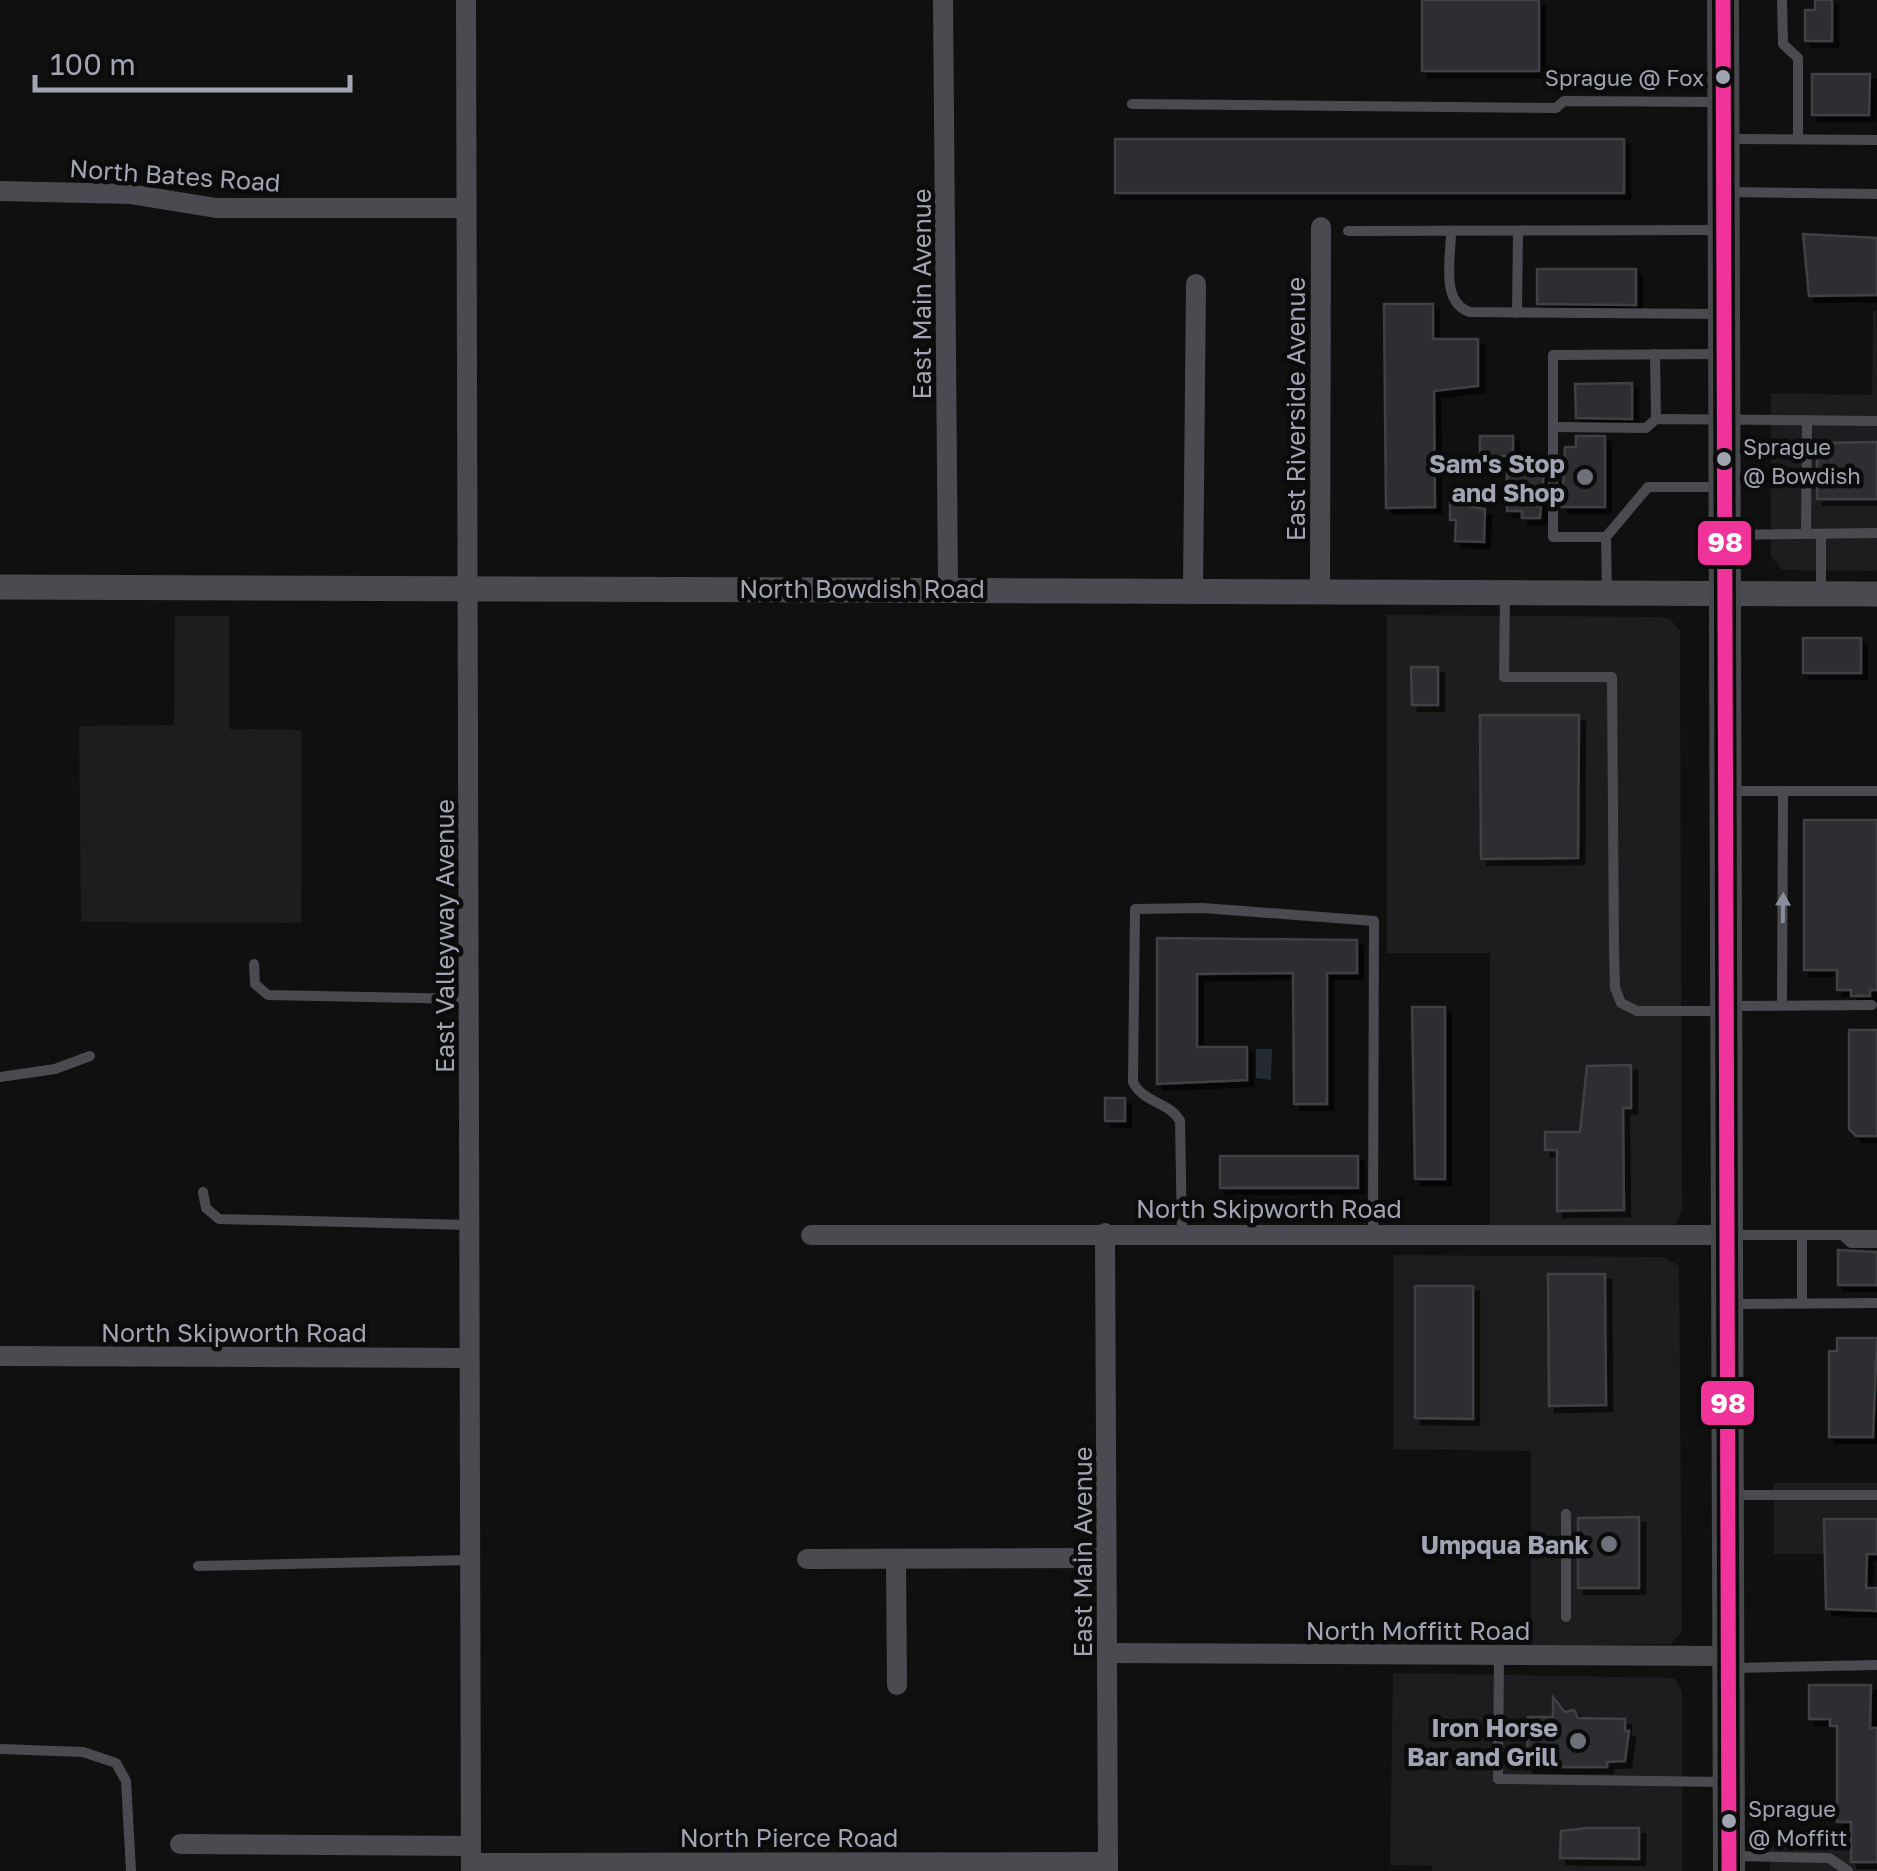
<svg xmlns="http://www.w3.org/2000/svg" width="1877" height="1871" font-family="'Golos Text',sans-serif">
  <defs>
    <filter id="shadow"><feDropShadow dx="6" dy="6" stdDeviation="0" flood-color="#0009"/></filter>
  </defs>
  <rect width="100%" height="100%" fill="#101010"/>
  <g fill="#1d1d1f">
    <polygon points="1873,311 1877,311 1877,571 1783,570 1771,557 1771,393 1872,395"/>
    <polygon points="1387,615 1661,617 1671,620 1680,631 1682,1209 1677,1223 1667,1228 1490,1228 1490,953 1387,953"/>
    <polygon points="175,616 229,616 229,729 302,730 301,923 81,922 79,726 174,725"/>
    <polygon points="1393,1255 1664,1257 1679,1266 1682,1631 1671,1644 1531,1646 1531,1451 1393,1449"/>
    <rect x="1774" y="1483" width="103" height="71"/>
    <polygon points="1393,1673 1674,1678 1682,1691 1682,1871 1432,1871 1432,1866 1390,1865"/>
    <polygon points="1770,1837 1877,1838 1877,1871 1770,1871"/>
  </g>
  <polygon fill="#242a32" points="1256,1049 1272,1049 1271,1080 1256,1078"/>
  <g fill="#2e2e30" stroke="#3f4044" stroke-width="2.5" filter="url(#shadow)">
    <rect x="1422" y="0" width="117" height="71"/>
    <polygon points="1815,0 1832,0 1832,41 1805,41 1805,10 1815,10"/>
    <polygon points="1812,74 1870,74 1869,115 1812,115"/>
    <rect x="1115" y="139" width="509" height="54"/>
    <polygon points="1803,234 1877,238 1877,295 1809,296"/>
    <polygon points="1537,269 1636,269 1636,305 1537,304"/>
    <polygon points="1384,304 1433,304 1433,339 1478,339 1478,386 1434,391 1435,507 1386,508"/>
    <polygon points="1632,383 1632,419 1576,418 1575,384"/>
    <rect x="1480" y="436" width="33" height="20"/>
    <polygon points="1576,436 1605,436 1605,507 1562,507 1565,447 1576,447"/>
    <polygon points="1877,442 1877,499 1817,499 1817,443"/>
    <polygon points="1507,470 1544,470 1540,518 1522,518 1522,511 1507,511"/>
    <polygon points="1450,503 1485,509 1484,542 1455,541 1456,520 1450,520"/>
    <rect x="1803" y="638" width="58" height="35"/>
    <polygon points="1411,667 1438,667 1438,705 1412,705"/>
    <polygon points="1480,715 1579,715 1578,858 1481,859"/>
    <polygon points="1804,820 1877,820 1877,990 1870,990 1870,996 1851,996 1851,990 1837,990 1837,970 1804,970"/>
    <polygon points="1157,938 1357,940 1357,973 1327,973 1327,1104 1294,1104 1293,973 1197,974 1197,1047 1247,1047 1247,1080 1157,1084"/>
    <polygon points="1412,1007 1445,1007 1445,1179 1415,1179"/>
    <polygon points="1849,1030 1877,1030 1877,1136 1856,1136 1849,1129"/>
    <polygon points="1631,1065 1631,1108 1623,1108 1624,1210 1557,1211 1557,1150 1545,1150 1545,1132 1580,1132 1587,1066"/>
    <rect x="1105" y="1098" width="20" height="23"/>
    <rect x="1220" y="1156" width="138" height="32"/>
    <polygon points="1838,1250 1877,1252 1877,1285 1838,1285"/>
    <polygon points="1548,1274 1605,1274 1606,1405 1549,1406"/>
    <polygon points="1415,1286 1473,1286 1473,1419 1415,1418"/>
    <polygon points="1837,1338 1877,1338 1873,1437 1829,1437 1829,1351 1837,1351"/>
    <polygon points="1639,1517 1639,1588 1578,1588 1578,1518"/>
    <polygon points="1824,1519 1877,1519 1877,1554 1867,1554 1866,1588 1877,1588 1877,1611 1826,1609"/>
    <polygon points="1809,1685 1871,1685 1870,1728 1877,1728 1877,1862 1851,1862 1851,1822 1837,1822 1837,1726 1830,1726 1830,1719 1809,1719"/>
    <polygon points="1553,1697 1565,1712 1574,1710 1578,1718 1625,1719 1625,1731 1629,1731 1625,1761 1607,1762 1607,1767 1527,1767 1528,1717 1553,1717"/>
    <polygon points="1587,1828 1639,1828 1639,1859 1560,1858 1561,1831"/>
  </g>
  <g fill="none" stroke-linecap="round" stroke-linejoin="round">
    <g stroke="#4a4b50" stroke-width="10">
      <polyline points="1782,0 1783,44 1798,58 1798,139"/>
      <polyline points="1132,104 1556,108 1564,101 1717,102"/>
      <polyline points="1728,139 1877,140"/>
      <polyline points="1729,192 1877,194"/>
      <polyline points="1348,231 1718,230"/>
      <path d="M1451,231C1451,259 1440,302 1470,312L1717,314"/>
      <polyline points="1517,313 1518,231"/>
      <polyline points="1655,354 1656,419"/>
      <polyline points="1553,427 1646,428 1656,419 1877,421"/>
      <polyline points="1806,534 1807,420"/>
      <polyline points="1821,534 1821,593"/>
      <polyline points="1728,535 1877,533"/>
      <polyline points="1606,537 1553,537 1553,355 1722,354"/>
      <polyline points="1607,592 1606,537 1648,487 1721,487"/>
      <polyline points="1505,593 1504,677 1612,677 1614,949 1615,988 1621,1003 1637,1011 1722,1011"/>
      <polyline points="1732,791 1877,791"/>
      <polyline points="254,964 255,984 268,995 468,999"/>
      <polyline points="1782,1005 1783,791"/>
      <polyline points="1732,1006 1872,1005"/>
      <polyline points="0,1077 55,1069 90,1056"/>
      <polyline points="203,1192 206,1208 219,1219 469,1225"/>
      <path d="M1182,1233L1180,1121C1169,1101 1144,1104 1133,1082L1135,909L1203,908L1374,921L1373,1233"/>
      <polyline points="1733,1235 1877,1235"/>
      <polyline points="1802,1236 1802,1303"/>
      <polyline points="1843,1236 1851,1243 1877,1243"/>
      <polyline points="1733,1304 1877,1303"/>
      <polyline points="1734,1495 1877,1495"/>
      <polyline points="1566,1514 1566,1617"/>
      <polyline points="198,1566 470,1560"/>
      <polyline points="1499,1655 1498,1779 1723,1782"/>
      <polyline points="1735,1668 1877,1665"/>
      <polyline points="0,1749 83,1752 116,1763 126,1781 131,1871"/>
      <polyline points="1735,1856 1829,1858 1848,1871"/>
    </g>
    <g stroke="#4a4b50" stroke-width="20">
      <polyline points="466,0 471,1871"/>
      <polyline points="943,0 948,587"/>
      <polyline points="0,191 130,194 216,208 466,208"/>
      <polyline points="1193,590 1196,284"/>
      <polyline points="1320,590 1321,227"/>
      <polyline points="1105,1233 1108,1871"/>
      <polyline points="811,1235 1727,1235"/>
      <polyline points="0,1356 469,1358"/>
      <polyline points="807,1559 1106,1558"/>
      <polyline points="896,1561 897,1685"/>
      <polyline points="1107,1653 1729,1656"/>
      <polyline points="180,1844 471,1846"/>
      <polyline points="471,1863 1108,1862"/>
    </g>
    <polyline stroke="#4a4b50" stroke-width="25" points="0,587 1877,594"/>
    <polyline stroke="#46474b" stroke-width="32" points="1723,0 1729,1871"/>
    <defs>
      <polyline id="bus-1" points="1723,0 1729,1871"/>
    </defs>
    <use href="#bus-1" stroke="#0b0b0c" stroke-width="22"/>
    <use href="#bus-1" stroke="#ef339a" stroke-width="15"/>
  </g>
  <defs><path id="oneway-solid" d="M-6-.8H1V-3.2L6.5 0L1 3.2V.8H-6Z" transform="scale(2.5)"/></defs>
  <use fill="#8a8e9a" href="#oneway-solid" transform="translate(1783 908) rotate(-89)"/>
  <g fill="#a0a4b3" stroke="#0b0b0c" stroke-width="4">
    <circle cx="1723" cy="77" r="9"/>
    <circle cx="1724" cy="459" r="9"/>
    <circle cx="1729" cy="1821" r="9"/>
  </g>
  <g fill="#6e707a" stroke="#0b0b0c" stroke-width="4">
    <circle cx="1585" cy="477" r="10"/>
    <circle cx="1609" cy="1544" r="10"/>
    <circle cx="1578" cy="1741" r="10"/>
  </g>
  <g text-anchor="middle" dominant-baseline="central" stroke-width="9" stroke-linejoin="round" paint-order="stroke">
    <g font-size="22" fill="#a0a4b3" stroke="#0b0b0c" text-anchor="start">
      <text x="1704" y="77" text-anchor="end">Sprague @ Fox</text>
      <text x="1743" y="446">Sprague<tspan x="1743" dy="29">@ Bowdish</tspan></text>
      <text x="1748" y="1808">Sprague<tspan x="1748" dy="29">@ Moffitt</tspan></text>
    </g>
    <g font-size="25" fill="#a0a4b3" stroke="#0b0b0c">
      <text transform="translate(175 175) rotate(4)">North Bates Road</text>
      <text transform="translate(921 294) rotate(-90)">East Main Avenue</text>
      <text transform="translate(1295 409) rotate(-90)">East Riverside Avenue</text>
      <text x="862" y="588">North Bowdish Road</text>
      <text transform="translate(444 936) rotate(-90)">East Valleyway Avenue</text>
      <text x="1269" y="1208">North Skipworth Road</text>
      <text x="234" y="1332">North Skipworth Road</text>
      <text transform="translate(1082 1552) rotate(-90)">East Main Avenue</text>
      <text x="1418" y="1630">North Moffitt Road</text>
      <text x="789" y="1837">North Pierce Road</text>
    </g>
    <g font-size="25" font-weight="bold" fill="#a0a4b3" stroke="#0b0b0c" text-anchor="end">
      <text x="1565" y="463">Sam's Stop<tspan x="1565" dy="29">and Shop</tspan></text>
      <text x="1589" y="1544">Umpqua Bank</text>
      <text x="1558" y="1727">Iron Horse<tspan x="1558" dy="29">Bar and Grill</tspan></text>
    </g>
  </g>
  <g stroke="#0b0b0c" stroke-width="4">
    <rect x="1696" y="519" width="57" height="48" rx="10" fill="#ef339a"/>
    <rect x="1699" y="1379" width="57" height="48" rx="10" fill="#ef339a"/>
  </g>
  <g font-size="28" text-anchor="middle" font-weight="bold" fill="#fff">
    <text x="1725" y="552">98</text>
    <text x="1728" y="1413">98</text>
  </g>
  <path d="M35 75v15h315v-15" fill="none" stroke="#a0a4b3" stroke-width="5"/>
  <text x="50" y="75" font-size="30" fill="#a0a4b3" stroke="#0b0b0c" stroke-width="8" paint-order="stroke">100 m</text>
</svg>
